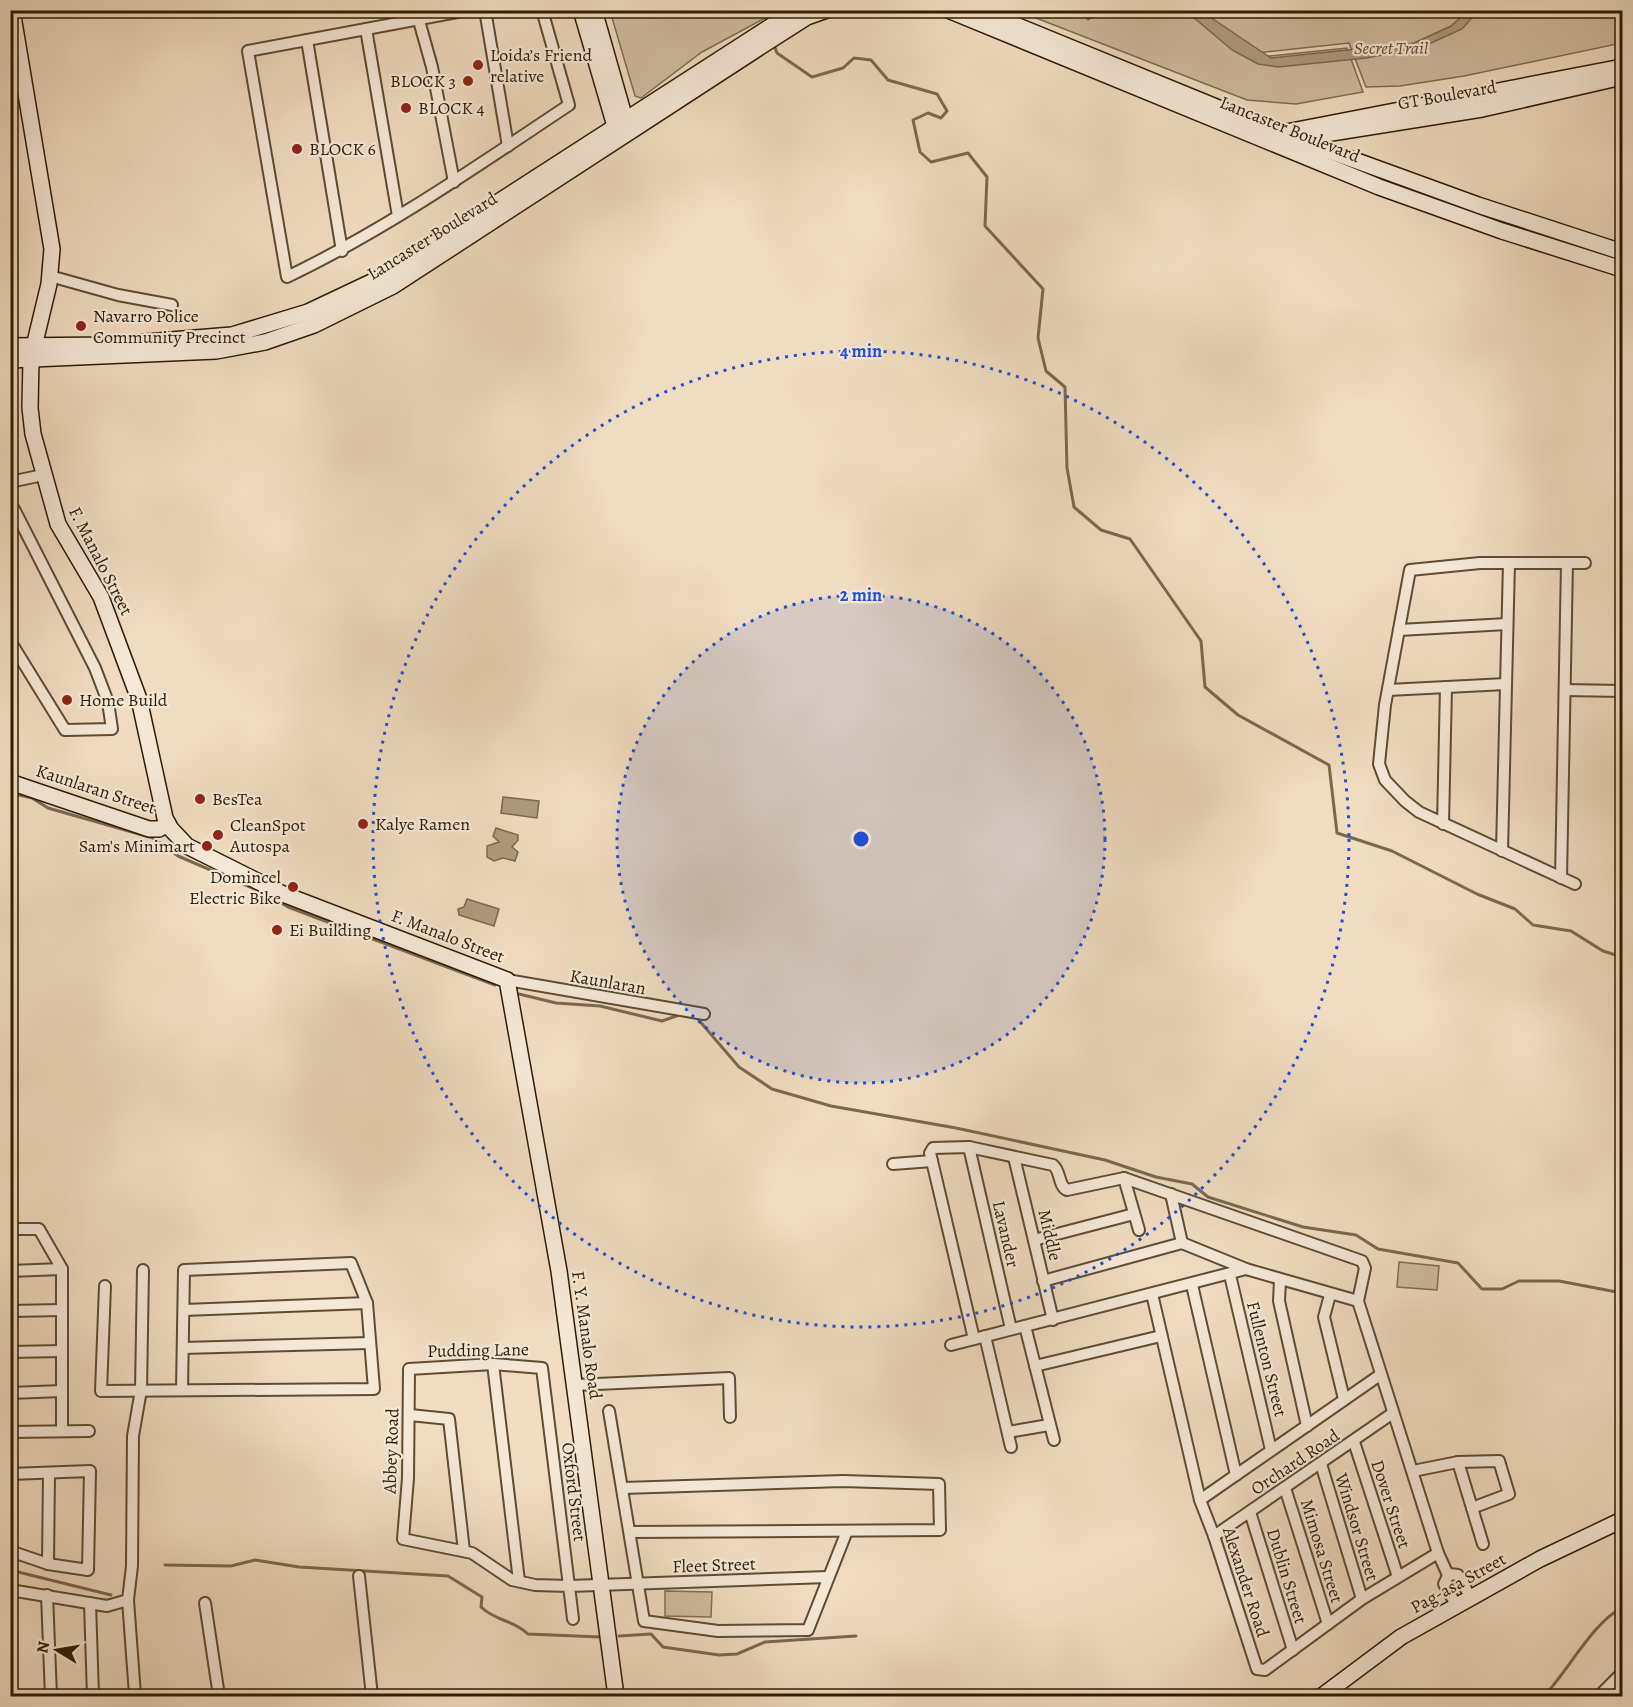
<svg xmlns="http://www.w3.org/2000/svg" width="1633" height="1707" font-family="Alegreya,serif">
  <rect width="100%" height="100%" fill="#f0dcc1"/>
  <filter id="stains"><feTurbulence type="fractalNoise" baseFrequency=".00333" numOctaves="4"/><feColorMatrix values="0 0 0 0 .2 0 0 0 0 .09 0 0 0 0 .02 0 0 0 .5 -.17"/></filter>
  <radialGradient id="worn" r=".72"><stop offset=".6" stop-color="#630" stop-opacity="0"/><stop offset="1" stop-color="#630" stop-opacity=".3"/></radialGradient>
  <g fill="#cfbba1" stroke="#7e6c52" stroke-width="1.5">
    <polygon points="610,11 610,10 778,11 702,52 641,98 635,96"/>
    <polygon points="1018,11 1194,11 1260,57 1347,48 1363,92 1296,104 1247,100"/>
    <polygon points="1198,11 1622,11 1622,43 1464,76 1400,86 1366,87 1349,43 1256,53"/>
    <polygon points="1399,1262 1439,1266 1437,1290 1397,1287"/>
    <polygon points="665,1591 712,1592 711,1617 665,1616"/>
  </g>
  <g fill="#ae9b80" stroke="#7a684e" stroke-width="1.5">
    <polygon points="1186,11 1201,11 1271,58 1414,43 1451,26 1468,11 1478,11 1462,29 1420,48 1366,58 1278,67 1258,64 1232,50"/>
    <polygon points="503,797 539,801 537,818 501,813"/>
    <polygon points="496,828 518,835 518,840 512,847 518,852 515,861 503,858 494,861 487,857 487,846 499,842 493,836"/>
    <polygon points="467,899 499,909 494,926 459,915 458,909 464,907"/>
  </g>
  <g fill="none" stroke-linecap="round" stroke-linejoin="round">
    <g stroke="#7a684e" stroke-width="3">
      <polyline points="764,10 767,21"/>
      <polyline points="1085,10 1088,19 1103,10"/>
      <polyline points="774,45 777,53 812,77 843,68 854,58 871,60 888,80 937,94 947,111 941,118 928,113 913,120 920,152 931,162 968,153 987,177 985,226 1043,289 1038,338 1046,371 1065,387 1067,468 1074,507 1101,530 1130,539 1201,641 1205,687 1238,715 1329,765 1337,833 1392,851 1477,894 1515,909 1533,925 1571,931 1603,951 1622,957"/>
      <polyline points="10,793 32,798 48,808 153,838 178,856 264,893 288,907 495,985"/>
      <polyline points="519,994 556,1003 600,1006 662,1021 679,1015 697,1018 739,1067 772,1089 831,1106 956,1128 1105,1160 1156,1177 1192,1184 1208,1197 1303,1227 1356,1235 1378,1249 1458,1263 1482,1289 1502,1289 1519,1281 1559,1281 1622,1293"/>
      <path d="M165,1565L231,1566L255,1560L299,1567L448,1576L482,1597L481,1607C497,1622 512,1619 528,1634L600,1637"/>
      <polyline points="10,1570 111,1595"/>
      <polyline points="619,1636 651,1634 663,1647 719,1655 737,1654 765,1642 856,1636"/>
      <path d="M1544,1696C1567,1672 1595,1620 1622,1608"/>
    </g>
    <defs>
      <g id="street">
        <polyline points="416,10 432,67 454,182"/>
        <path d="M468,10L248,51L287,277C387,229 477,166 569,105L542,10"/>
        <polyline points="485,10 508,146"/>
        <polyline points="366,29 398,216"/>
        <polyline points="307,40 342,251"/>
        <polyline points="50,276 118,295 172,305"/>
        <polyline points="10,482 43,475"/>
        <polyline points="10,510 14,509 95,668 108,702 112,729 65,730 10,641"/>
        <polyline points="1399,630 1507,624"/>
        <polyline points="1388,690 1506,684"/>
        <polyline points="1565,690 1622,691"/>
        <polyline points="1443,824 1446,687"/>
        <polyline points="1502,851 1509,563"/>
        <polyline points="1561,878 1567,563"/>
        <polyline points="1575,884 1419,812 1405,801 1385,780 1379,764 1385,705 1410,570 1480,563 1585,563"/>
        <polyline points="507,980 704,1014"/>
        <polyline points="969,1147 1011,1329"/>
        <polyline points="1014,1157 1053,1320"/>
        <polyline points="893,1164 932,1161"/>
        <polyline points="1124,1178 1139,1230"/>
        <polyline points="1171,1194 1182,1243"/>
        <polyline points="10,1229 39,1229 62,1269 62,1431"/>
        <polyline points="1034,1240 1134,1214"/>
        <polyline points="10,1271 62,1269"/>
        <polyline points="1230,1275 1271,1450"/>
        <polyline points="1280,1280 1279,1301 1307,1426"/>
        <polyline points="1043,1281 1182,1243 1246,1269 1358,1301"/>
        <polyline points="1192,1285 1236,1475"/>
        <polyline points="105,1286 101,1391 374,1389 367,1303 351,1263 184,1270 182,1390"/>
        <polyline points="1152,1294 1200,1500 1214,1536 1257,1669 1265,1670 1362,1599 1438,1553"/>
        <polyline points="1330,1295 1324,1317 1344,1399"/>
        <polyline points="184,1310 367,1303"/>
        <polyline points="10,1311 62,1310"/>
        <polyline points="1025,1326 1054,1440"/>
        <polyline points="985,1336 1011,1447"/>
        <path d="M974,1339L932,1161L930,1153L933,1148L969,1147L1053,1165C1061,1171 1058,1186 1067,1190L1124,1178L1362,1261L1365,1268L1358,1301L1438,1553L1448,1575"/>
        <polyline points="951,1345 1246,1269"/>
        <polyline points="183,1348 370,1343"/>
        <polyline points="10,1352 62,1351"/>
        <polyline points="493,1364 519,1581"/>
        <polyline points="1035,1366 1161,1336"/>
        <polyline points="575,1385 729,1378 730,1417"/>
        <polyline points="10,1393 62,1391"/>
        <polyline points="609,1411 644,1621 718,1631 808,1630 847,1531"/>
        <polyline points="410,1415 449,1419 464,1551"/>
        <polyline points="10,1432 89,1431"/>
        <polyline points="1008,1432 1049,1425"/>
        <polyline points="1354,1442 1398,1577"/>
        <polyline points="1458,1462 1483,1544"/>
        <polyline points="1321,1464 1362,1599"/>
        <polyline points="1413,1471 1458,1462 1499,1461 1509,1494 1472,1508"/>
        <polyline points="10,1474 90,1471 88,1570 48,1564 10,1551"/>
        <polyline points="623,1488 843,1481 939,1484 940,1530 630,1532"/>
        <polyline points="1285,1488 1328,1624"/>
        <polyline points="1200,1500 1380,1375"/>
        <polyline points="1250,1512 1293,1650"/>
        <polyline points="1214,1536 1393,1413"/>
        <polyline points="48,1564 49,1473"/>
        <polyline points="359,1576 372,1696"/>
        <polyline points="10,1590 107,1606 128,1600 132,1566 133,1436 141,1390 143,1270"/>
        <polyline points="47,1595 51,1696"/>
        <polyline points="90,1603 93,1696"/>
        <polyline points="205,1603 219,1696"/>
        <polyline points="1457,1606 1444,1584 1449,1574 1458,1575 1471,1598"/>
        <polyline points="573,1619 569,1586 542,1368 493,1364 409,1369 408,1478 403,1539 472,1553 512,1580 535,1585 569,1586 828,1577"/>
        <polyline points="123,1696 135,1695 128,1600"/>
        <polyline points="1599,1696 1622,1673"/>
      </g>
      <g id="secondary">
        <polyline points="12,10 52,249 49,284 31,359 30,408 33,434 58,524 101,597 139,699 165,818 171,829 187,846 283,894 507,980 559,1271 616,1696"/>
        <polyline points="581,10 617,133"/>
        <polyline points="594,10 625,119 623,127"/>
        <polyline points="948,10 1379,187 1502,231 1622,269"/>
        <polyline points="979,10 1280,133 1478,205 1622,252"/>
        <polyline points="1281,133 1622,67"/>
        <polyline points="1300,138 1482,109 1622,77"/>
        <polyline points="10,346 109,345 232,335 308,312 382,277 796,10"/>
        <polyline points="10,360 216,351 265,342 314,325 393,286 760,47 807,17 827,10"/>
        <polyline points="10,782 149,829 159,829 168,824"/>
        <polyline points="1322,1696 1401,1637 1540,1559 1622,1520"/>
      </g>
    </defs>
    <use href="#street" stroke="#5e4c32" stroke-width="14"/>
    <use href="#secondary" stroke="#2d1c03" stroke-width="18"/>
    <use href="#street" stroke="#f5e8d7" stroke-width="10"/>
    <use href="#secondary" stroke="#f5e8d7" stroke-width="15"/>
  </g>
  <circle cx="861" cy="839" r="244" fill="#1d4ed8" fill-opacity=".12"/>
  <g fill="none" stroke="#1d4ed8" stroke-width="3" stroke-dasharray="3 6">
    <circle cx="861" cy="839" r="244"/>
    <circle cx="861" cy="839" r="488"/>
  </g>
  <g fill="#8f2418" stroke="#f5e8d7" stroke-width="2">
    <circle cx="478" cy="65" r="6"/>
    <circle cx="468" cy="81" r="6"/>
    <circle cx="406" cy="108" r="6"/>
    <circle cx="297" cy="149" r="6"/>
    <circle cx="81" cy="326" r="6"/>
    <circle cx="67" cy="700" r="6"/>
    <circle cx="200" cy="799" r="6"/>
    <circle cx="363" cy="824" r="6"/>
    <circle cx="218" cy="835" r="6"/>
    <circle cx="207" cy="846" r="6"/>
    <circle cx="293" cy="887" r="6"/>
    <circle cx="277" cy="930" r="6"/>
  </g>
  <g text-anchor="middle" dominant-baseline="central" stroke-width="4.5" stroke-linejoin="round" paint-order="stroke">
    <g font-size="18" font-style="italic" fill="#5e4c32" stroke="#f5e8d7">
      <text x="1391" y="48">Secret Trail</text>
    </g>
    <g font-size="18" fill="#2d1c03" stroke="#f5e8d7" text-anchor="start">
      <text x="490" y="55">Loida’s Friend<tspan x="490" dy="21">relative</tspan></text>
      <text x="456" y="81" text-anchor="end">BLOCK 3</text>
      <text x="418" y="108">BLOCK 4</text>
      <text x="309" y="149">BLOCK 6</text>
      <text x="93" y="316">Navarro Police<tspan x="93" dy="21">Community Precinct</tspan></text>
      <text x="79" y="700">Home Build</text>
      <text x="212" y="799">BesTea</text>
      <text x="375" y="824">Kalye Ramen</text>
      <text x="230" y="825">CleanSpot<tspan x="230" dy="21">Autospa</tspan></text>
      <text x="195" y="846" text-anchor="end">Sam's Minimart</text>
      <text x="281" y="877" text-anchor="end">Domincel<tspan x="281" dy="21">Electric Bike</tspan></text>
      <text x="289" y="930">Ei Building</text>
    </g>
    <g font-size="18" fill="#2d1c03" stroke="#f5e8d7">
      <text transform="translate(1447 95) rotate(-10)">GT Boulevard</text>
      <text transform="translate(1290 129) rotate(22)">Lancaster Boulevard</text>
      <text transform="translate(432 236) rotate(-32)">Lancaster Boulevard</text>
      <text transform="translate(101 561) rotate(63)">F. Manalo Street</text>
      <text transform="translate(96 789) rotate(18)">Kaunlaran Street</text>
      <text transform="translate(448 936) rotate(21)">F. Manalo Street</text>
      <text transform="translate(608 982) rotate(10)">Kaunlaran</text>
      <text transform="translate(1006 1234) rotate(77)">Lavander</text>
      <text transform="translate(1050 1235) rotate(77)">Middle</text>
      <text transform="translate(587 1335) rotate(82)">F. Y. Manalo Road</text>
      <text transform="translate(478 1350) rotate(-1)">Pudding Lane</text>
      <text transform="translate(1267 1359) rotate(76)">Fullenton Street</text>
      <text transform="translate(391 1451) rotate(-88)">Abbey Road</text>
      <text transform="translate(1295 1462) rotate(-34)">Orchard Road</text>
      <text transform="translate(574 1492) rotate(83)">Oxford Street</text>
      <text transform="translate(1391 1504) rotate(72)">Dover Street</text>
      <text transform="translate(1357 1527) rotate(73)">Windsor Street</text>
      <text transform="translate(1322 1551) rotate(73)">Mimosa Street</text>
      <text transform="translate(714 1565) rotate(-2)">Fleet Street</text>
      <text transform="translate(1287 1576) rotate(73)">Dublin Street</text>
      <text transform="translate(1246 1582) rotate(72)">Alexander Road</text>
      <text transform="translate(1458 1583) rotate(-29)">Pag-asa Street</text>
    </g>
  </g>
  <circle cx="861" cy="839" r="9" fill="#1d4ed8" stroke="#f5e8d7" stroke-width="3"/>
  <g font-size="18" text-anchor="middle" font-weight="bold" fill="#1d4ed8" stroke="#f5e8d7" stroke-width="4.5" stroke-linejoin="round" paint-order="stroke">
    <text x="861" y="357">4 min</text>
    <text x="861" y="601">2 min</text>
  </g>
  <rect width="1633" height="1707" fill="none" stroke="#f0dcc1" stroke-width="36"/>
  <rect x="12" y="12" width="1609" height="1683" fill="none" stroke="#2d1c03" stroke-width="3"/>
  <rect x="18" y="18" width="1597" height="1671" fill="none" stroke="#2d1c03" stroke-width="1.5"/>
  <g transform="translate(57 1650) rotate(281)" stroke="#f5e8d7" stroke-width="4.5" paint-order="stroke">
  <path d="M0-4.5L10 22L0 15L-10 22Z" fill="#2d1c03"/>
  <text y="-9" font-size="16" font-weight="bold" text-anchor="middle" fill="#2d1c03">N</text>
  </g>
  <rect width="100%" height="100%" filter="url(#stains)"/>
  <rect width="100%" height="100%" fill="url(#worn)"/>
</svg>
